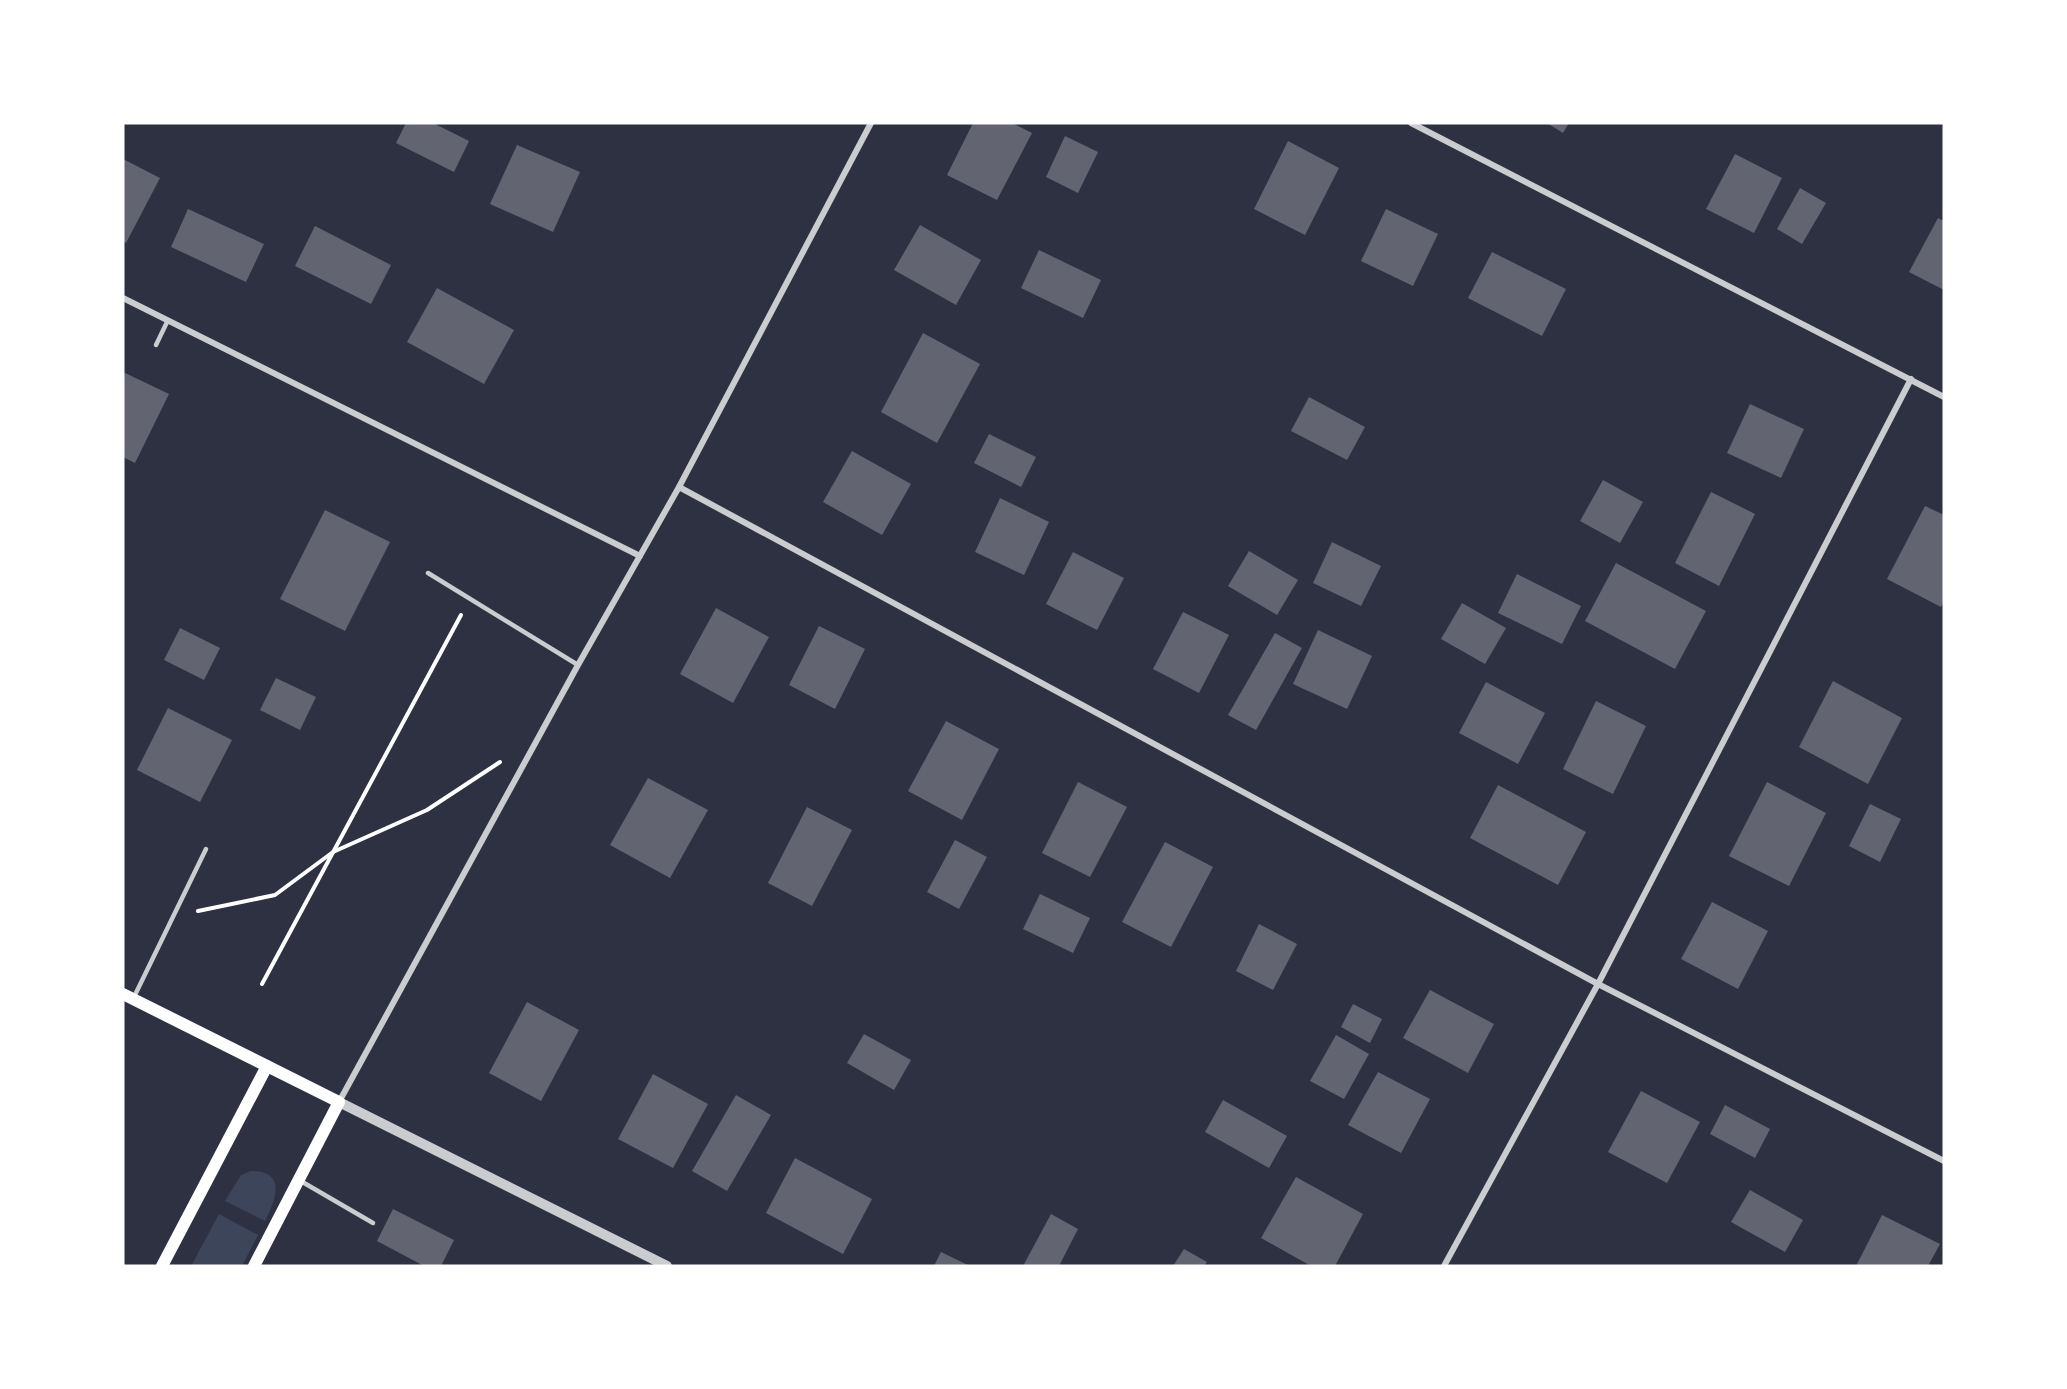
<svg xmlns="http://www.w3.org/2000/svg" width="2067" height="1389" font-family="Barlow,sans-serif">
  <rect width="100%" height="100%" fill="#2d3142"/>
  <g fill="#3c4559">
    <path d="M251,1171C287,1171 276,1200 265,1221L225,1201L241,1175Z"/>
    <polygon points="219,1214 258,1235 242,1266 191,1266"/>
  </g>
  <g fill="#626471">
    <polygon points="406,123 433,123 469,141 454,172 396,143"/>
    <polygon points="973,123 1012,123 1032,133 997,200 947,175"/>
    <polygon points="1547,123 1569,123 1563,133"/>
    <polygon points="1065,136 1098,152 1078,193 1046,177"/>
    <polygon points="1288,141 1339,168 1305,235 1254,209"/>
    <polygon points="517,145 580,172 553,232 490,204"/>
    <polygon points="1735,154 1782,178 1754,233 1706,209"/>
    <polygon points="123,159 160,178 126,243 123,241"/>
    <polygon points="1800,188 1826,203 1802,244 1777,229"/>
    <polygon points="188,209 264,244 246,282 171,247"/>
    <polygon points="1386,209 1438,234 1413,286 1361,261"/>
    <polygon points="1938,218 1944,221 1944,290 1909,272"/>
    <polygon points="920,225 981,260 956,305 894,270"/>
    <polygon points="315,226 391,265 371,304 295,266"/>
    <polygon points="1039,250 1101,280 1083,318 1021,288"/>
    <polygon points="1492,252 1566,289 1542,336 1468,298"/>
    <polygon points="437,288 514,330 484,384 407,342"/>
    <polygon points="923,333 980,364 937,443 881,412"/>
    <polygon points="123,372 169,394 135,463 123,457"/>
    <polygon points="1309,397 1365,427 1347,460 1291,431"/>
    <polygon points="1750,404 1804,429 1781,478 1727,453"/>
    <polygon points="989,434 1036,457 1021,487 974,463"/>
    <polygon points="852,451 911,484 882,535 823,502"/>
    <polygon points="1603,480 1643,502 1620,543 1580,521"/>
    <polygon points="1711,492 1755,514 1719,586 1675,563"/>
    <polygon points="1000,498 1049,522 1024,575 975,552"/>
    <polygon points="1925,506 1944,515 1944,601 1941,607 1887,579"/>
    <polygon points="325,510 390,542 345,631 280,599"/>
    <polygon points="1332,542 1381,566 1361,606 1313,583"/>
    <polygon points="1249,551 1298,580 1277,615 1228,586"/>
    <polygon points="1073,552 1124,578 1097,630 1046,604"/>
    <polygon points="1616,563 1706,611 1675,669 1585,621"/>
    <polygon points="1517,574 1581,606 1562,644 1498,613"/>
    <polygon points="1462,603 1506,628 1485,664 1441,639"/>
    <polygon points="716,608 769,637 733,703 680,674"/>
    <polygon points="1183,612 1229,635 1199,693 1153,669"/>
    <polygon points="819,626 865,649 835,709 789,685"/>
    <polygon points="180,628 220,648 204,680 164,660"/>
    <polygon points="1318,630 1372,656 1347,709 1293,684"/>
    <polygon points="1275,633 1302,648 1256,730 1228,715"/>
    <polygon points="276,678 316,697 300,730 260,710"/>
    <polygon points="1833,681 1902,718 1868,784 1799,747"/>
    <polygon points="1486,682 1545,713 1518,764 1459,733"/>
    <polygon points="1596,701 1646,726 1613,794 1563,769"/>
    <polygon points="168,708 232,740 200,802 137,770"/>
    <polygon points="946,721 999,749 962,820 908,791"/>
    <polygon points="648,778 708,810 670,878 610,845"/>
    <polygon points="1078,782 1127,807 1090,877 1042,853"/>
    <polygon points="1767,782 1826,813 1789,886 1729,856"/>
    <polygon points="1498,785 1586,832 1558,885 1470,838"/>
    <polygon points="1870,804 1901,819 1880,862 1849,846"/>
    <polygon points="807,807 852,830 812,906 768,883"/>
    <polygon points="955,840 987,857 959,909 927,892"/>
    <polygon points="1165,842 1213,867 1171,947 1122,922"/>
    <polygon points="1040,894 1090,918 1073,953 1023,929"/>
    <polygon points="1712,902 1768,931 1738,989 1681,959"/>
    <polygon points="1259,924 1297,944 1273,990 1236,971"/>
    <polygon points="1430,990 1494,1024 1468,1073 1403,1038"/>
    <polygon points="527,1002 579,1030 541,1101 489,1073"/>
    <polygon points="1353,1004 1382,1019 1370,1043 1341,1027"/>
    <polygon points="864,1034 911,1060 894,1090 847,1063"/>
    <polygon points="1336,1035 1369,1054 1344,1099 1310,1081"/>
    <polygon points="1378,1072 1430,1099 1401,1153 1348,1125"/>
    <polygon points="653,1074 708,1104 673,1168 618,1139"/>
    <polygon points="1641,1091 1700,1122 1667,1183 1608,1152"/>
    <polygon points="736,1095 771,1115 727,1191 692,1171"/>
    <polygon points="1223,1100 1287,1136 1269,1168 1205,1132"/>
    <polygon points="1725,1105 1770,1129 1755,1158 1710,1134"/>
    <polygon points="795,1158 872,1199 843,1254 766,1213"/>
    <polygon points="1296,1177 1363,1214 1335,1266 1311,1266 1261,1238"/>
    <polygon points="1750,1190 1803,1220 1785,1252 1731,1222"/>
    <polygon points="393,1209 454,1240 441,1266 424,1266 377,1241"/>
    <polygon points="1051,1214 1078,1229 1059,1266 1023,1266"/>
    <polygon points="1882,1215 1940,1244 1928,1266 1856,1266"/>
    <polygon points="1184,1249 1207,1262 1204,1266 1173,1266"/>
    <polygon points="941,1252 970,1266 934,1266"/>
  </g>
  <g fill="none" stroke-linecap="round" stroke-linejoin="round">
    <g stroke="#fff" stroke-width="4">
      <polyline points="198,911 275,895 333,852 427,810 500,762"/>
      <polyline points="262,984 461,615"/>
    </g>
    <g stroke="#caccd0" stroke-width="4.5">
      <polyline points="156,345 168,320"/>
      <polyline points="428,573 578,665"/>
      <polyline points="134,997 206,849"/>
      <polyline points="299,1180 373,1223"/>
    </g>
    <g stroke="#caccd0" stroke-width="6">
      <polyline points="1411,123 1944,397"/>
      <polyline points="123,298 640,556"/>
      <polyline points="679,487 1598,984 1944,1161"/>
      <polyline points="339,1102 578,665 679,487 871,123"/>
      <polyline points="1444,1266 1598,984 1911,379"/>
    </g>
    <polyline stroke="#caccd0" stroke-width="10" points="339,1102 667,1266"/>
    <g stroke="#fff" stroke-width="12">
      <polyline points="123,994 339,1102 254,1266"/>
      <polyline points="162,1266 267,1066"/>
    </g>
  </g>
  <rect width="2067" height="1389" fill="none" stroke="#ffffff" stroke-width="249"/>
</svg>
